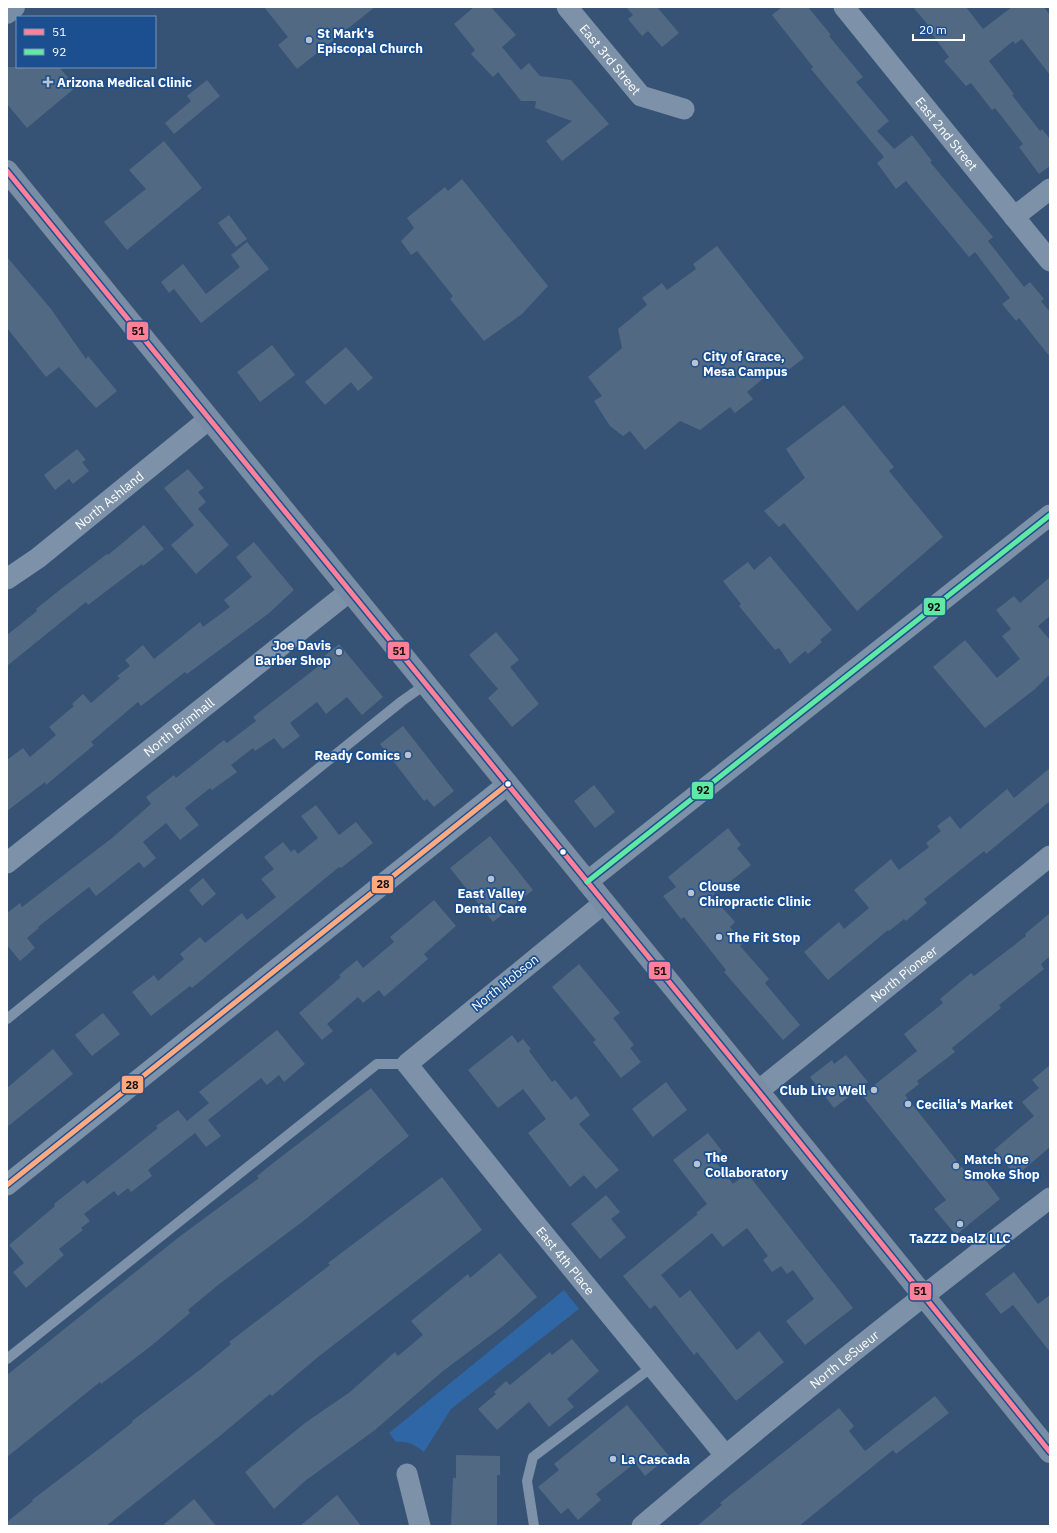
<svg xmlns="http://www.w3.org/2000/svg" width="1057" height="1533" font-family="'IBM Plex Sans',sans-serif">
  <rect width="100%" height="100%" fill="#365274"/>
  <path fill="#2f66a5" d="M564,1290L579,1309L451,1409L424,1452C415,1445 408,1441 396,1442L389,1433Z"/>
  <g fill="#526984">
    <polygon points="264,7 375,7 297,69 278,45 288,37"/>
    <polygon points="474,7 491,7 516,35 502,47 521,70 529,63 540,76 571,80 609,124 562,161 546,141 572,121 535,108 536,101 521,101 498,72 493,77 471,54 475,50 454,24"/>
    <polygon points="626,7 657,7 679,33 662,47 648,31 642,36 628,19 633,15"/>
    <polygon points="782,7 808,7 831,35 829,36 863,77 856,82 889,121 877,131 894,149 912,135 932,161 930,162 993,237 988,241 1024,287 1030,282 1044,299 1041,301 1050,312 1050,357 1019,318 1016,321 1002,304 1010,298 975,252 969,257 906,181 896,189 877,163 884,157 811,69 813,67 772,15"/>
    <polygon points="913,7 966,7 983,29 1012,7 1044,7 1050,15 1050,75 1022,39 1015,44 1013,41 989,61 1014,94 1012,95 1040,131 1042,129 1050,139 1050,166 1039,174 1019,147 1023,144 995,108 992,110 971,83 966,86 944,61 949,57 926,26 928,25"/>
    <polygon points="7,67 59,67 76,87 27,128 7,104"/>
    <polygon points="207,80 220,96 174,134 165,123 191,101 187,96"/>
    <polygon points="164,141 202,188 127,250 104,222 146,189 129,170"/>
    <polygon points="462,179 548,286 522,314 484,341 450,299 453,296 417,251 411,255 401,241 414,228 407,218 445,187 448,191"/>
    <polygon points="229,215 247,239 236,247 218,223"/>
    <polygon points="247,242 269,269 201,323 174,289 169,293 161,282 183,264 206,294 240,267 231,255"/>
    <polygon points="717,246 804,358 783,374 777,367 747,392 753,399 735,413 730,407 700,430 680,421 645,450 630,431 623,436 610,426 594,401 602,396 588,377 622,348 618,329 647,305 642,298 662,283 667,290 696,269 693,264"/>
    <polygon points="7,257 51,309 86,359 88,356 117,391 96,408 59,367 46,377 7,328"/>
    <polygon points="272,345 295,375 260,402 237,372"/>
    <polygon points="346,347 373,378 358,391 351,382 325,405 305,382"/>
    <polygon points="844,405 894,467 889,471 943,537 857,611 784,523 779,527 764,511 805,478 786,449"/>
    <polygon points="77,449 86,460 82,462 89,471 73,484 69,479 55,490 44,475"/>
    <polygon points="188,469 204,488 198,492 206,502 198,509 229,545 196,574 171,545 194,525 164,488"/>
    <polygon points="144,525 164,549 143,566 142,564 88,605 86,602 7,666 7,635 37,611 36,609 61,589 107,554 108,555"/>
    <polygon points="254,542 294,590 268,614 187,674 185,672 141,706 138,702 91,742 94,745 46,785 45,782 7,811 7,760 23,748 30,757 56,735 49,727 74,706 72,704 83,694 91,703 120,678 117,676 130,666 125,660 143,645 154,659 200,622 203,627 230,607 224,600 252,577 236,557"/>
    <polygon points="770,556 832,630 820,640 822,642 808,654 805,651 790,664 779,648 775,650 739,606 741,604 723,581 748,562 754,570"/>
    <polygon points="1050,577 1050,616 1038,626 1050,640 1050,674 1035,689 985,728 933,667 965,640 997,678 1020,659 1002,636 1011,629 996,610 1014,596 1020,603"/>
    <polygon points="496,632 519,660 510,667 539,704 512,727 488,698 498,689 469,655"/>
    <polygon points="339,644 383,697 362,715 347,697 326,714 317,702 290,723 300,736 283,749 274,738 255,751 253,748 231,765 237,772 212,790 210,788 185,808 199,825 180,840 166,823 143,842 156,858 144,868 139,862 96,896 89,887 38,927 39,928 27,938 35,948 20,961 7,945 7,913 20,903 22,907 112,838 151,804 146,797 174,775 176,778 224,740 227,743 256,721 253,717 320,665 317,662"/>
    <polygon points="403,726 454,791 434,807 427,799 424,801 380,744"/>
    <polygon points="1050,768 1050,801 986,854 984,851 924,899 927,903 906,921 904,919 889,931 888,930 828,980 804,952 839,922 844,929 869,908 854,890 891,859 899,870 929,847 926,843 941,831 937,826 950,816 960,829 1007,789 1014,798"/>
    <polygon points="594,785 615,812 595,828 574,801"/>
    <polygon points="316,805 339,835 356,822 373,843 341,868 339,867 192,988 190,986 151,1016 132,992 154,975 158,981 184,959 180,954 200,937 205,943 242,913 247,920 276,897 261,879 274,869 264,857 283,842 291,852 294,849 298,854 318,838 301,816"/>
    <polygon points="728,828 741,845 737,848 751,865 712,896 735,922 730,927 743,943 740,946 769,979 765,983 800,1025 783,1040 724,972 726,970 684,917 681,919 663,896 676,887 668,877"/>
    <polygon points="490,836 533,890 493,922 450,868"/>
    <polygon points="203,878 216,894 202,906 189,890"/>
    <polygon points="434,900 456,926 424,954 428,959 384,997 379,990 363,1003 358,997 327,1024 333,1031 322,1040 299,1013 341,977 339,975 357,960 363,968 394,942 390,937"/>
    <polygon points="1050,913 1050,956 1041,964 1044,969 999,1005 1001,1008 952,1048 955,1052 917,1081 919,1084 905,1095 972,1180 980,1173 1000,1199 956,1235 934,1209 946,1200 862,1095 917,1051 904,1034 943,1003 940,999 971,973 974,976 1026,936 1025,934"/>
    <polygon points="579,964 620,1013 613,1018 634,1045 630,1048 641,1062 621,1078 593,1042 596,1040 552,987"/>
    <polygon points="103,1013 120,1034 92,1056 75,1035"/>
    <polygon points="277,1030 305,1064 284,1082 279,1075 267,1085 261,1078 208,1120 221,1136 206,1147 195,1133 148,1170 152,1176 131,1192 128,1188 118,1196 114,1191 84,1214 90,1221 81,1228 83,1230 59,1249 64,1255 26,1288 13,1272 24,1263 9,1245 55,1206 54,1204 84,1180 87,1184 158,1128 156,1126 178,1110 187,1121 209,1103 199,1092"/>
    <polygon points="512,1035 518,1043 523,1039 531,1049 529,1051 552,1082 555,1080 571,1100 576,1096 590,1115 579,1124 619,1170 596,1189 584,1175 570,1187 528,1133 546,1119 523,1089 498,1108 468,1070"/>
    <polygon points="53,1049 73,1074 7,1127 7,1088"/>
    <polygon points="846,1055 868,1082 834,1108 810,1077 832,1060 834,1064"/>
    <polygon points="1050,1065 1050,1147 1016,1176 994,1150 1034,1116 1022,1102 1039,1088 1032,1080"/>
    <polygon points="666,1082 687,1110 653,1137 632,1109"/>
    <polygon points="371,1088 409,1136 302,1222 218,1285 188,1310 190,1313 151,1346 101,1384 100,1382 7,1457 7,1375 179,1237 259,1178 257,1176 277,1160"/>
    <polygon points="708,1133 722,1151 713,1158 733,1184 747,1173 853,1308 805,1345 786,1321 814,1299 793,1270 787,1274 781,1266 772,1272 763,1260 768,1256 747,1228 723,1247 712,1233 661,1275 680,1298 690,1290 737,1350 759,1331 784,1362 736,1401 697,1352 694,1355 655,1305 650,1309 623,1276 698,1214 696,1213 707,1204 673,1160"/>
    <polygon points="442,1177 482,1230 318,1357 272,1396 270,1394 221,1435 106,1526 7,1526 7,1522 33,1501 32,1500 100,1448 133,1422 132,1421 201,1369 231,1344 229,1342 330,1265 328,1263"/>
    <polygon points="606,1195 620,1212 611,1219 626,1237 600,1259 571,1224"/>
    <polygon points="500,1253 537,1297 503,1326 443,1371 375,1430 305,1481 274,1509 245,1472 305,1423 350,1392 395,1352 398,1356 423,1335 411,1321 468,1274 470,1278"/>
    <polygon points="1014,1272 1038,1304 1050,1295 1050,1352 1013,1305 1001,1314 985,1294"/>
    <polygon points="572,1339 599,1371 567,1399 574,1407 549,1427 529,1402 497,1430 478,1409 496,1394 494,1392 506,1381 510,1385 550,1352 552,1355"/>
    <polygon points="935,1396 949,1413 896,1454 893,1450 799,1526 697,1526 722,1505 720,1503 839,1408 854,1426 849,1431 865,1451"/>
    <polygon points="627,1405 669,1456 645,1476 635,1463 596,1494 601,1500 578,1520 568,1508 561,1514 538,1487 559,1470 554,1464"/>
    <polygon points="456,1455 500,1456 500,1475 497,1475 497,1526 451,1526 453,1478 456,1478"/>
    <polygon points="337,1495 361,1526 300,1526"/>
    <polygon points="194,1499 216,1526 162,1526"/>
  </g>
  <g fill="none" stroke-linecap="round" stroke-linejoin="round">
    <g stroke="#7d92a8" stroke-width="10">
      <polyline points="7,1019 402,701 426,684"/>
      <polyline points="7,1359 377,1064 407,1064"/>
      <polyline points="534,1526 527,1481 533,1457 652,1367"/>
    </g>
    <g stroke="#7d92a8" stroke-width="21">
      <path id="s1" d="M567,7L641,96L684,109"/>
      <path id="s2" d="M844,7L1050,261"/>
      <polyline points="1014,217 1050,189"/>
      <path id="s3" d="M7,579L38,558L209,419"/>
      <path id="s4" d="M7,863L350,591"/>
      <polyline points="587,882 1050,515"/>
      <path id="s5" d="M604,903L407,1064L525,1211L725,1455"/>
      <path id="s6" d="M758,1091L1050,856"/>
      <polyline points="7,1185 508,784"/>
      <polyline points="407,1474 420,1526"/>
      <path id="s7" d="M642,1526C775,1413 911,1304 1050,1198"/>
    </g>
    <g stroke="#798da4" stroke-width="22">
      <polyline points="7,13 14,7"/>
      <polyline points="7,171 758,1091 1050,1452"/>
    </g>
    <defs>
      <polyline id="bus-1" points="7,171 758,1091 1050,1452"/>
      <polyline id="bus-2" points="587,882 1050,515"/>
      <polyline id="bus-3" points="7,1185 508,784"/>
    </defs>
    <use href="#bus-1" stroke="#1b4f8f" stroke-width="8"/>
    <use href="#bus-2" stroke="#1b4f8f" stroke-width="8"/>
    <use href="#bus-3" stroke="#1b4f8f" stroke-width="8"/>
    <use href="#bus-1" stroke="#ff8098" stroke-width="5"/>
    <use href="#bus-2" stroke="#60e9a3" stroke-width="5"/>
    <use href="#bus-3" stroke="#ffa980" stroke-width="5"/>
  </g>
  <g fill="#b9c2ce" stroke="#1b4f8f" stroke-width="1.5">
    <circle cx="309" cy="40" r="4"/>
    <path d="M46 76h4v4h4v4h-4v4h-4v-4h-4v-4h4z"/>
    <circle cx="695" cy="363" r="4"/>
    <circle cx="339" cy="652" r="4"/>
    <circle cx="408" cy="755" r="4"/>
    <circle cx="491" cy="879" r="4"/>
    <circle cx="691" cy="893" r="4"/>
    <circle cx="719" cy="937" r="4"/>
    <circle cx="874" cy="1090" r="4"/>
    <circle cx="908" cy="1104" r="4"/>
    <circle cx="697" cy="1164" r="4"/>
    <circle cx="956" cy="1166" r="4"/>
    <circle cx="960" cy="1224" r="4"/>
    <circle cx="613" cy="1459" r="4"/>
  </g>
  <g fill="#fff" stroke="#1b4f8f" stroke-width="1.5">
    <circle cx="508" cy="784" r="3.5"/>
    <circle cx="563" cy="852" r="3.5"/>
  </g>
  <g text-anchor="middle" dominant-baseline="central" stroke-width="3.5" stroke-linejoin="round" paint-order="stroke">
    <g font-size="13" font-weight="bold" fill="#fff" stroke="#1b4f8f" text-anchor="start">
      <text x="317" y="33">St Mark's<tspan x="317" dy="15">Episcopal Church</tspan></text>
      <text x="57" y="82">Arizona Medical Clinic</text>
      <text x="703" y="356">City of Grace,<tspan x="703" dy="15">Mesa Campus</tspan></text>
      <text x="331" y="645" text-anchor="end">Joe Davis<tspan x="331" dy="15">Barber Shop</tspan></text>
      <text x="400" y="755" text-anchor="end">Ready Comics</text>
      <text x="699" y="886">Clouse<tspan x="699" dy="15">Chiropractic Clinic</tspan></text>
      <text x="491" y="893" text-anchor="middle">East Valley<tspan x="491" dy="15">Dental Care</tspan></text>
      <text x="727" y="937">The Fit Stop</text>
      <text x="866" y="1090" text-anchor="end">Club Live Well</text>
      <text x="916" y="1104">Cecilia's Market</text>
      <text x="705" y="1157">The<tspan x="705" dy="15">Collaboratory</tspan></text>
      <text x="964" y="1159">Match One<tspan x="964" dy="15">Smoke Shop</tspan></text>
      <text x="960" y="1238" text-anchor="middle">TaZZZ DealZ LLC</text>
      <text x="621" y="1459">La Cascada</text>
    </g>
    <g font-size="13" fill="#fff" stroke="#1b4f8f">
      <text stroke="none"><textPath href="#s1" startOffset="68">East 3rd Street</textPath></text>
      <text stroke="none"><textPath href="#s2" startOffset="163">East 2nd Street</textPath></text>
      <text stroke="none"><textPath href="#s3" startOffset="129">North Ashland</textPath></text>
      <text stroke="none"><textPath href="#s4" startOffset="219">North Brimhall</textPath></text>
      <text stroke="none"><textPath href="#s6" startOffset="187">North Pioneer</textPath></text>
      <text transform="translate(505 983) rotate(-39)">North Hobson</text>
      <text stroke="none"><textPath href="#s5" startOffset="507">East 4th Place</textPath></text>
      <text stroke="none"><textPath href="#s7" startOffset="262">North LeSueur</textPath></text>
    </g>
  </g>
  <g stroke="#1b4f8f" stroke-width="1.5">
    <rect x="126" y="321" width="23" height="20" rx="4" fill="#ff8098"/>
    <rect x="923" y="597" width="23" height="19" rx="4" fill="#60e9a3"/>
    <rect x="387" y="641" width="23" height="19" rx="4" fill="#ff8098"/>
    <rect x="691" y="781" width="23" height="19" rx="4" fill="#60e9a3"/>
    <rect x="371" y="875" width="23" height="19" rx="4" fill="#ffa980"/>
    <rect x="648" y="961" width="23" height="19" rx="4" fill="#ff8098"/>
    <rect x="121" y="1075" width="23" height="19" rx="4" fill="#ffa980"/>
    <rect x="909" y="1282" width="23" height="19" rx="4" fill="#ff8098"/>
  </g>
  <g font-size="11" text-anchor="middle" font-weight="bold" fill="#111">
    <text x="138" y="335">51</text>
    <text x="934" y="611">92</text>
    <text x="399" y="655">51</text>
    <text x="703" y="794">92</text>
    <text x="383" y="888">28</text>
    <text x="660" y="975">51</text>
    <text x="132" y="1089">28</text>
    <text x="920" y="1295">51</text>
  </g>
  <rect width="1057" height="1533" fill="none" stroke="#ffffff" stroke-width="16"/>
  <rect x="16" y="16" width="140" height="52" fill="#1b4f8f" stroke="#7695bc"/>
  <rect x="24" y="29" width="20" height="6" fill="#ff8098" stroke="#7695bc"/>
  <text x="52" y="36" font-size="12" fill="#ffffff">51</text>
  <rect x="24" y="49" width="20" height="6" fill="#60e9a3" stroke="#7695bc"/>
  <text x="52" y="56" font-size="12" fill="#ffffff">92</text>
  <path d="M913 34v6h51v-6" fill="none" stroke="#ffffff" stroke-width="2"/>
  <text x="919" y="34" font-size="12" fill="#ffffff" stroke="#1b4f8f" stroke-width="3" paint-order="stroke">20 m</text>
</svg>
